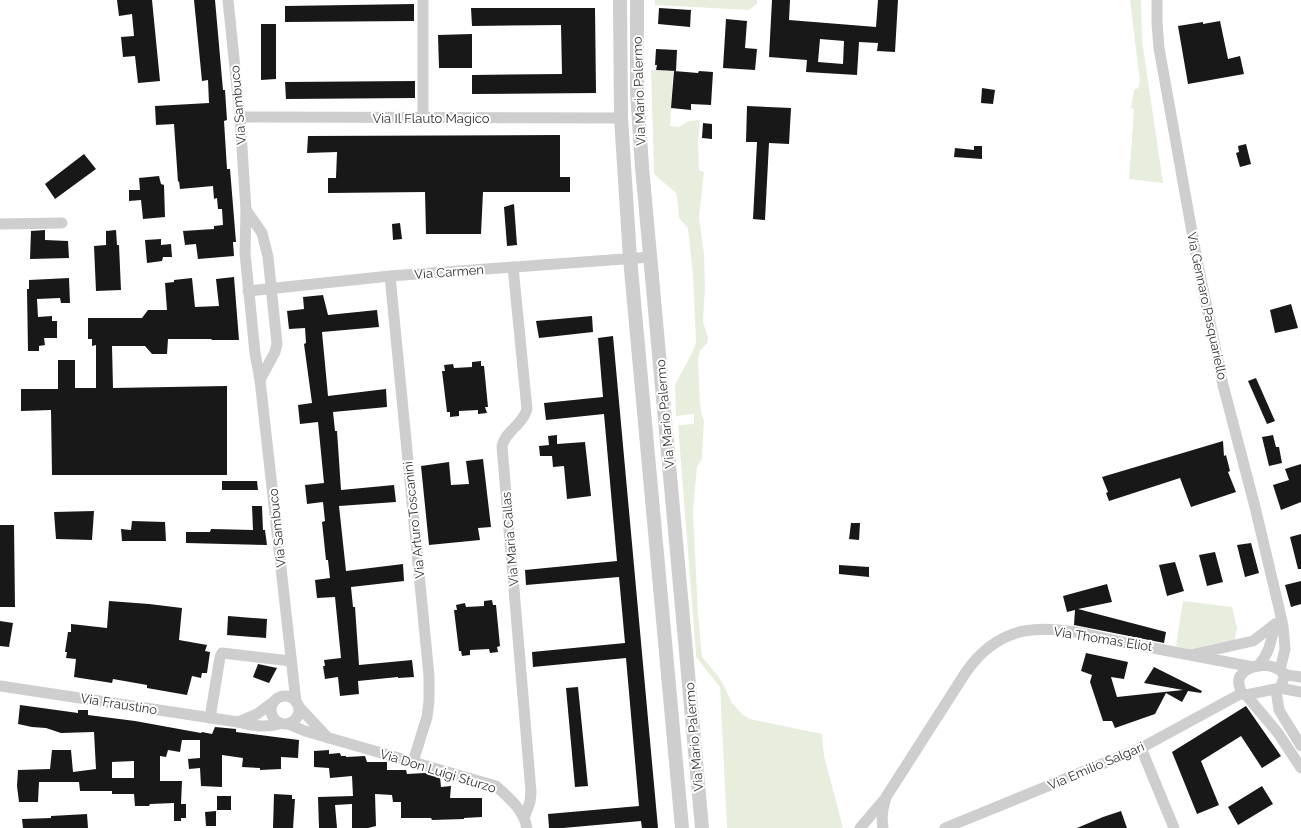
<svg xmlns="http://www.w3.org/2000/svg" width="1301" height="828" font-family="Raleway,sans-serif">
  <rect width="100%" height="100%" fill="#fff"/>
  <g fill="#e8eede">
    <polygon points="655,0 757,0 757,4 749,10 655,5"/>
    <polygon points="1130,0 1141,0 1142,40 1163,183 1129,179 1134,109 1131,108 1134,90 1138,88 1140,82"/>
    <polygon points="651,70 673,71 670,126 679,127 688,121 700,120 698,141 699,170 704,172 699,218 704,254 705,285 703,322 708,337 707,343 700,351 698,359 700,401 701,412 704,421 702,458 697,467 693,511 698,614 702,657 718,676 725,688 732,703 743,715 750,719 822,734 824,756 843,828 727,828 720,687 696,657 696,654 678,425 694,424 694,414 676,416 675,385 693,351 696,343 693,276 688,228 679,218 677,197 676,193 654,174"/>
    <polygon points="1183,601 1232,607 1237,628 1234,644 1212,644 1206,654 1176,646"/>
  </g>
  <g fill="#181818" fill-rule="evenodd">
    <polygon points="117,0 152,0 160,81 138,83 135,56 123,57 121,37 134,36 132,14 119,16"/>
    <polygon points="194,0 215,0 223,90 225,90 227,120 224,121 227,169 230,169 236,242 233,242 234,256 198,259 196,244 185,245 183,231 214,229 214,226 223,225 222,209 218,209 217,198 214,199 213,186 180,189 179,181 178,182 174,124 156,125 155,106 209,103 208,80 202,81"/>
    <path d="M772,0H790L789,20L876,27L878,0H898L895,52L877,51L878,43L859,42L857,75L806,72L807,60L769,57ZM820,39L844,41L843,64L818,62Z"/>
    <polygon points="414,4 414,21 285,22 285,6"/>
    <polygon points="471,8 595,8 596,93 472,94 472,75 562,74 561,25 472,26"/>
    <polygon points="659,8 691,10 690,27 658,24"/>
    <polygon points="726,19 747,21 745,48 757,49 755,70 723,68"/>
    <polygon points="1220,21 1228,59 1240,56 1244,74 1188,84 1178,26 1203,22 1203,24"/>
    <polygon points="261,24 276,24 276,79 261,80"/>
    <polygon points="472,34 472,68 439,68 438,35"/>
    <polygon points="656,49 677,50 676,71 656,70 657,65 655,65"/>
    <polygon points="674,71 698,73 699,71 713,72 711,105 691,104 691,110 671,108"/>
    <polygon points="415,81 415,98 286,99 285,82"/>
    <polygon points="982,88 995,90 993,104 981,103"/>
    <polygon points="747,106 791,108 789,144 769,143 765,220 753,219 757,142 746,142"/>
    <polygon points="703,123 712,124 712,139 702,138"/>
    <polygon points="560,135 560,177 570,177 570,192 483,192 481,234 426,234 425,192 328,193 328,178 336,178 337,152 307,153 308,136"/>
    <polygon points="1246,144 1251,164 1240,167 1236,153 1239,152 1238,146"/>
    <polygon points="974,146 982,146 982,159 954,157 955,148 974,150"/>
    <polygon points="84,154 96,169 55,199 45,184"/>
    <polygon points="159,176 161,184 164,185 165,217 143,219 141,200 129,201 129,190 140,190 139,178"/>
    <polygon points="514,204 517,245 507,246 504,207"/>
    <polygon points="400,223 402,239 393,240 392,224"/>
    <polygon points="45,230 45,240 68,241 69,258 30,259 31,231"/>
    <polygon points="116,230 117,245 119,245 121,290 96,291 94,246 106,245 106,231"/>
    <polygon points="161,239 161,245 171,244 172,257 163,257 162,261 147,263 145,240"/>
    <polygon points="234,277 239,340 212,340 211,339 168,339 167,354 152,354 145,346 112,346 113,388 227,386 227,475 52,475 51,410 21,411 21,389 58,389 58,360 75,360 75,388 96,388 96,345 92,346 92,339 88,339 88,318 142,318 148,310 167,310 165,283 174,282 174,280 192,278 195,307 219,306 216,279"/>
    <polygon points="69,278 70,303 61,303 60,298 37,299 38,317 52,316 52,321 57,321 57,338 44,338 45,345 39,346 39,351 28,351 27,289 29,289 29,280"/>
    <polygon points="323,295 328,315 377,310 379,327 322,332 328,396 386,389 387,407 333,412 335,431 337,431 341,490 394,485 396,502 339,506 346,571 403,564 404,581 351,587 353,607 355,607 359,665 412,660 414,677 398,678 398,677 358,681 359,694 340,696 338,677 325,679 323,666 325,666 324,660 341,658 335,597 317,598 315,580 330,578 328,560 326,560 322,522 325,521 323,502 307,504 305,485 324,483 318,422 300,424 298,405 312,403 304,344 306,343 305,328 289,329 287,311 304,309 303,297"/>
    <polygon points="1291,304 1298,328 1275,333 1270,310"/>
    <polygon points="592,316 593,332 539,338 536,321"/>
    <polygon points="613,336 658,828 642,828 641,821 563,828 549,828 548,814 639,806 626,658 533,667 532,652 625,643 619,577 526,585 525,570 617,561 604,414 546,420 544,403 603,397 598,338"/>
    <polygon points="481,361 481,366 484,366 488,407 485,407 487,413 478,414 478,410 459,411 459,416 450,417 450,412 447,412 442,371 445,371 444,365 453,364 454,368 472,367 472,362"/>
    <polygon points="1256,378 1275,421 1267,424 1248,381"/>
    <polygon points="557,435 557,444 585,442 591,496 567,499 564,466 553,467 552,456 540,456 539,446 549,445 548,436"/>
    <polygon points="1273,435 1276,447 1279,447 1282,463 1269,466 1262,437"/>
    <polygon points="1223,441 1224,456 1226,455 1230,471 1228,472 1236,492 1191,507 1180,478 1109,501 1106,493 1108,492 1102,477"/>
    <polygon points="483,459 491,527 478,528 480,540 429,545 421,466 449,462 451,485 469,484 466,461"/>
    <polygon points="1301,464 1301,502 1281,510 1273,485 1289,480 1285,469"/>
    <polygon points="222,481 257,481 258,490 222,490"/>
    <polygon points="252,506 262,506 263,530 265,530 267,545 186,543 186,532 210,532 211,529 253,530"/>
    <polygon points="94,511 92,540 56,539 54,512"/>
    <polygon points="132,521 165,522 166,541 122,541 121,529 131,530"/>
    <polygon points="851,523 860,523 859,540 849,539"/>
    <polygon points="0,525 14,525 15,607 0,607"/>
    <polygon points="1301,534 1301,569 1298,569 1290,537"/>
    <polygon points="1251,543 1259,573 1245,577 1237,545"/>
    <polygon points="1215,552 1223,582 1207,586 1199,555"/>
    <polygon points="1175,562 1184,591 1167,596 1159,565"/>
    <polygon points="839,565 869,567 869,577 839,574"/>
    <polygon points="1301,581 1301,604 1291,607 1285,585"/>
    <polygon points="1107,584 1112,602 1078,609 1166,632 1164,643 1074,625 1075,610 1067,612 1063,596"/>
    <polygon points="492,600 493,605 496,605 500,646 497,647 498,652 490,653 489,649 470,650 470,655 462,656 461,651 459,651 454,610 457,610 456,605 465,603 466,607 484,606 484,601"/>
    <polygon points="109,601 149,604 182,608 179,640 207,645 205,651 210,652 207,673 202,673 201,678 192,676 187,695 147,688 147,685 113,679 112,683 74,677 76,659 66,658 67,652 65,652 68,632 71,632 71,624 107,628"/>
    <polygon points="228,616 267,619 266,638 227,635"/>
    <polygon points="0,621 13,623 9,647 0,646"/>
    <polygon points="1086,653 1128,662 1124,679 1111,677 1117,697 1183,690 1144,683 1154,667 1202,691 1201,693 1188,691 1182,702 1166,693 1155,714 1115,728 1112,721 1103,721 1090,682 1092,675 1081,671"/>
    <polygon points="258,664 277,668 269,683 253,677"/>
    <polygon points="578,687 588,786 575,787 566,688"/>
    <path d="M20,705L78,713V710H88V715L135,721L201,733L202,732L212,734L215,727L236,729V732L299,740L298,758L281,757V769L260,770V768L242,767L243,758L222,755V787L201,786L200,768L189,769L188,759L200,758V740H182L180,752L168,750L166,757L160,756V781H182L181,804H186V818H181V821H174V803L150,804L149,806H135L134,794H112V791H80L79,782H39L38,802H19L17,786L18,770L50,769L52,750H71L73,772L96,769L94,732L61,733L46,728L32,727L18,724ZM134,761V778H112V762Z"/>
    <polygon points="1246,706 1281,756 1262,768 1241,736 1201,761 1219,805 1197,814 1172,752"/>
    <polygon points="329,750 329,754 340,753 341,756 346,756 346,757 365,756 367,762 387,762 387,770 406,770 407,774 425,773 440,777 441,787 451,786 450,798 482,798 482,817 464,818 464,819 432,820 431,818 401,818 401,802 393,802 392,795 375,794 376,826 368,828 352,828 352,804 335,805 337,828 319,828 318,797 353,796 352,776 330,778 329,768 314,767 314,751"/>
    <polygon points="1262,786 1273,804 1238,825 1228,807"/>
    <polygon points="274,794 292,795 292,799 295,799 293,828 273,828"/>
    <rect x="217" y="796" width="14" height="14"/>
    <polygon points="216,811 216,826 206,826 205,812"/>
    <polygon points="1121,811 1127,828 1077,828 1103,817"/>
    <polygon points="87,814 88,828 23,828 22,819 51,818 51,816"/>
  </g>
  <g fill="none" stroke-linecap="round" stroke-linejoin="round">
    <g stroke="#cecece" stroke-width="11">
      <polyline points="228,0 240,117 246,210 245,253 255,353 260,380 296,702"/>
      <polyline points="1157,0 1157,23 1159,48 1197,260 1223,385 1255,507 1279,608 1283,626 1285,649 1280,670"/>
      <polyline points="240,117 621,118"/>
      <polyline points="423,118 423,0"/>
      <polyline points="246,210 262,233 268,257 277,344 275,352 260,380"/>
      <polyline points="0,224 62,223"/>
      <path d="M513,267L527,409C522,426 506,430 502,446L531,792L530,802L524,818"/>
      <polyline points="390,276 429,676 429,701 427,717 413,762"/>
      <polyline points="248,291 390,276 651,257"/>
      <polyline points="1195,654 1253,641 1275,624"/>
      <path d="M1258,666C1270,653 1271,640 1275,624"/>
      <path d="M0,686L238,722C252,726 265,728 279,724"/>
      <polyline points="1280,688 1301,692"/>
      <polyline points="1276,690 1279,710 1301,746"/>
      <path d="M1242,693C1239,687 1237,680 1241,675C1250,664 1269,663 1280,670C1285,673 1280,672 1285,674C1290,676 1296,676 1301,677"/>
      <polyline points="1242,693 1246,695 1280,688 1284,678 1283,674"/>
      <polyline points="1246,695 1278,733 1301,768"/>
      <circle cx="285" cy="710" r="14"/>
      <polyline points="299,707 328,738"/>
      <polyline points="210,718 220,657 222,653 291,661"/>
      <polyline points="238,722 257,714 272,703"/>
      <path d="M288,724L305,731L496,786C510,799 523,809 527,828"/>
      <polyline points="1141,748 1174,828"/>
      <polyline points="860,828 883,801"/>
      <path d="M883,828C881,816 883,808 886,797L966,672C980,652 1000,636 1024,631C1058,625 1094,636 1127,643C1169,651 1211,659 1253,667"/>
      <polyline points="945,828 1141,748 1242,693"/>
    </g>
    <g stroke="#cecece" stroke-width="14">
      <polyline points="620,0 621,118 630,258 682,828"/>
      <polyline points="637,0 637,91 642,167 702,828"/>
    </g>
  </g>
  <g text-anchor="middle" dominant-baseline="central" stroke-width="4" stroke-linejoin="round" paint-order="stroke">
    <g font-size="13" fill="#313131" stroke="#fff">
      <text transform="translate(639 91) rotate(-92)">Via Mario Palermo</text>
      <text transform="translate(238 105) rotate(-95)">Via Sambuco</text>
      <text x="431" y="118">Via Il Flauto Magico</text>
      <text transform="translate(449 272) rotate(-4)">Via Carmen</text>
      <text transform="translate(1207 306) rotate(78)">Via Gennaro Pasquariello</text>
      <text transform="translate(665 414) rotate(-95)">Via Mario Palermo</text>
      <text transform="translate(414 520) rotate(-96)">Via Arturo Toscanini</text>
      <text transform="translate(277 528) rotate(-96)">Via Sambuco</text>
      <text transform="translate(510 539) rotate(-95)">Via Maria Callas</text>
      <text transform="translate(1103 639) rotate(9)">Via Thomas Eliot</text>
      <text transform="translate(119 704) rotate(9)">Via Fraustino</text>
      <text transform="translate(694 737) rotate(-95)">Via Mario Palermo</text>
      <text transform="translate(1096 766) rotate(-23)">Via Emilio Salgari</text>
      <text transform="translate(438 771) rotate(17)">Via Don Luigi Sturzo</text>
    </g>
  </g>
</svg>
